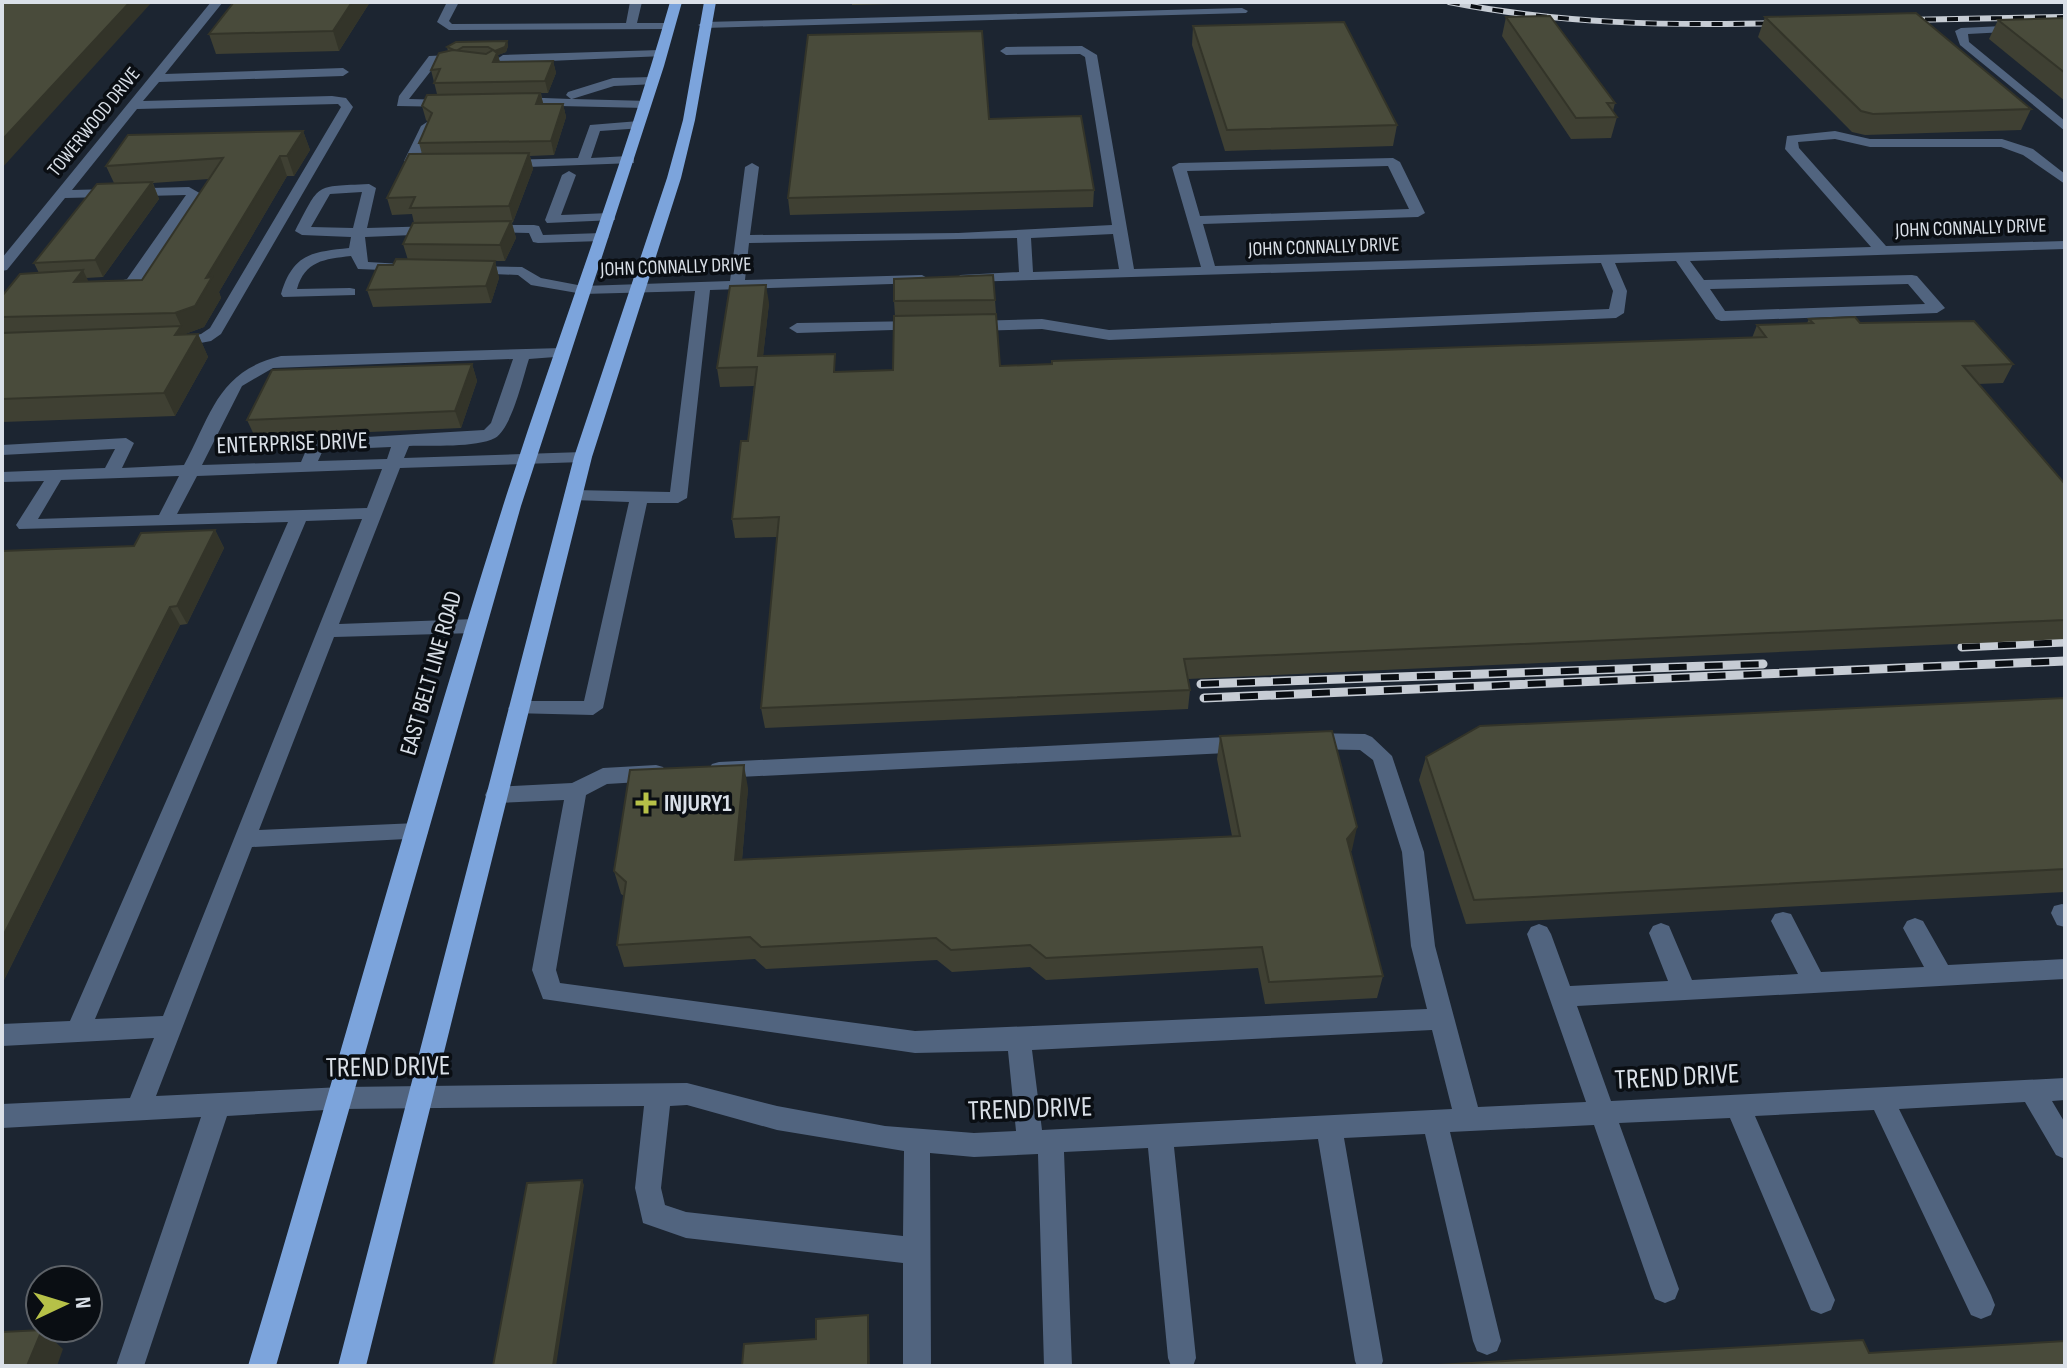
<svg xmlns="http://www.w3.org/2000/svg" width="2067" height="1368" font-family="'Sofia Sans Condensed',sans-serif">
  <rect width="100%" height="100%" fill="#1c2531"/>
  <g fill="none" stroke-linecap="round" stroke-linejoin="round">
    <g fill="#51647f" fill-rule="evenodd">
      <polygon points="211,2 223,2 165,74 343,68 349,72 343,76 159,82 143,101 332,96 346,98 353,107 221,334 211,341 174,348 169,346 169,340 201,334 210,328 341,107 338,104 137,109 72,190 189,187 203,195 137,286 109,290 102,286 127,279 186,195 65,198 7,270 2,271 2,258"/>
      <polygon points="447,2 459,2 449,21 452,24 626,23 630,2 642,2 637,23 669,23 675,26 669,29 449,30 437,22"/>
      <polygon points="1242,8 1248,11 1246,13 704,28 698,25 704,22"/>
      <polygon points="2065,23 2065,29 1968,34 1969,42 2065,121 2065,131 1960,45 1955,31 1961,28"/>
      <path d="M1082,46L1097,55L1134,269L1201,267L1172,167L1179,163L1393,158L1400,162L1425,213L1418,217L1203,224L1215,266L1871,247L1785,149L1787,136L1835,131L1870,139H2002L2033,149L2065,174V184L2023,155L2001,147H1870L1835,139L1798,142L1799,148L1886,246L2065,241V249L1690,261L1704,280L1912,275L1917,276L1945,308L1937,313L1721,321L1716,319L1676,261L1615,263L1627,291L1624,313L1616,318L1109,340L1042,329L972,331L964,326L972,321L1042,319L1109,330L1609,309L1613,291L1601,263L965,282L958,278L960,275L1019,272L1017,238L749,243L745,280L922,275L929,279L922,283L710,290L687,498L678,503H647L603,708L593,715L511,713L508,708L518,701H584L629,502L573,500L564,495L573,490L670,492L695,291L583,294L531,285L518,275L470,273L463,269L465,266L522,267L541,278L583,286L730,281L745,167L752,163L759,167L750,235L958,233L1112,225L1085,57L1080,54L1006,55L1000,51L1006,47ZM1388,166L1409,209L1200,216L1187,171ZM1113,234L1119,269L1033,272L1031,238ZM1908,284L1925,304L1725,311L1710,289Z"/>
      <polygon points="660,50 666,54 664,56 503,63 497,59 503,55"/>
      <polygon points="451,55 457,59 455,62 437,63 409,99 449,100 455,104 453,107 397,106 399,96 429,56"/>
      <polygon points="652,77 656,78 656,84 614,86 572,99 649,101 649,107 645,108 517,105 511,101 517,97 571,99 566,95 568,92 613,78"/>
      <polygon points="639,121 643,122 643,128 600,131 591,158 629,156 634,157 634,163 504,168 497,164 504,160 578,158 590,125"/>
      <polygon points="427,122 433,126 419,159 433,162 435,165 428,169 404,161 421,126"/>
      <polygon points="569,171 576,175 561,215 610,213 615,214 615,220 547,223 545,220 562,175"/>
      <path d="M369,184L376,188L367,228L437,226L444,230L437,234L365,237L368,262L402,264L409,268L407,271L358,269L351,256C324,259 305,261 297,289L350,288L355,289V295L283,297L281,294C293,254 311,252 349,248L351,237L302,235L295,231C321,182 313,187 369,184ZM362,192L353,228L311,227L330,194Z"/>
      <polygon points="489,225 534,225 539,226 543,235 602,233 609,237 602,241 538,243 533,242 529,233 484,232 482,229"/>
      <polygon points="920,321 925,323 925,329 797,333 789,328 797,323"/>
      <path d="M562,348L568,350V356L529,359C523,377 512,428 495,438C476,448 431,445 409,446L404,458L583,452L592,457L583,462L400,468L339,624L475,619L485,626L475,633L334,637L259,830L417,823L425,826L428,832L425,838L252,847L156,1096L342,1087L687,1083L777,1106L885,1126L974,1133L1016,1131L1008,1051L915,1053L543,999L532,970L564,800L496,803L488,801L485,795L488,789L496,787L572,783L603,768L656,765L663,767L667,773L663,779L656,781L607,784L586,795L556,970L560,983L915,1031L1427,1009L1411,946L1402,852L1373,760L1360,750L1307,749L1300,746L1297,741L1300,736L1307,733L1365,734L1372,737L1392,756L1424,852L1435,946L1478,1107L1586,1102L1527,934L1531,927L1539,924L1547,927L1551,934L1570,986L1668,981L1649,933L1653,926L1661,923L1669,926L1692,980L1798,974L1771,921L1775,914L1783,912L1791,914L1821,972L1924,967L1903,928L1907,921L1915,918L1923,921L1948,965L2065,959V979L1577,1006L1611,1101L2065,1078V1100L2052,1101L2065,1123V1159L2056,1155L2025,1102L1899,1109L1991,1295L1995,1305L1991,1315L1981,1319L1971,1315L1874,1110L1755,1116L1835,1300L1831,1310L1821,1314L1811,1310L1730,1118L1619,1123L1679,1289L1675,1299L1665,1303L1655,1299L1651,1289L1594,1125L1450,1132L1501,1341L1497,1351L1487,1355L1477,1351L1473,1341L1425,1134L1344,1138L1383,1361L1381,1366H1357L1355,1361L1318,1139L1174,1147L1196,1358L1193,1366H1171L1168,1358L1148,1148L1064,1152L1072,1366H1044L1038,1154L974,1157L930,1153L931,1366H903V1263L686,1238L643,1223L635,1188L644,1106L342,1109L227,1116L144,1366H116L201,1117L2,1128V1104L130,1098L154,1038L2,1046V1024L70,1021L288,522L19,529L16,525L44,481L2,482V472L105,468L115,449L2,455V445L126,438L134,443L122,468L184,465C212,413 218,371 281,356ZM513,359L491,423L484,430L316,440L310,441L301,462L202,465L242,386L273,368ZM391,447L387,459L318,461L323,450ZM382,469L367,508L177,514L197,476ZM179,476L159,515L38,519L61,480ZM362,519L163,1016L95,1019L306,521ZM1432,1030L1452,1109L1042,1130L1032,1050ZM687,1105L777,1130L904,1151L903,1236L686,1212L665,1205L661,1188L670,1106Z"/>
      <polygon points="1247,736 1254,739 1257,744 1254,749 1247,752 719,778 712,776 708,770 712,764 719,762"/>
      <polygon points="2062,904 2065,905 2065,927 2057,925 2051,913 2054,906"/>
    </g>
    <g fill="#7ca4dc" fill-rule="evenodd">
      <path d="M670,2H682L664,66L521,506L276,1366H248C334,1080 413,791 503,506C557,337 621,172 670,2Z"/>
      <polygon points="704,2 716,2 695,120 681,178 592,457 366,1366 338,1366 574,457 667,178 683,120"/>
    </g>
    <defs>
      <g id="rail-far1">
        <path d="M1449,2C1560,24 1670,26 1783,23"/>
        <polyline points="1903,20 2065,17"/>
      </g>
      <g id="rail">
        <polyline points="1962,647 2065,642"/>
        <polyline points="1201,684 1763,664"/>
        <polyline points="1204,698 2065,661"/>
      </g>
    </defs>
    <use href="#rail-far1" stroke="#c6ccd4" stroke-width="6"/>
    <use href="#rail" stroke="#c6ccd4" stroke-width="9"/>
    <use href="#rail-far1" stroke="#0a0e13" stroke-width="4" stroke-dasharray="11" stroke-linecap="butt"/>
    <use href="#rail" stroke="#0a0e13" stroke-width="6" stroke-dasharray="18" stroke-linecap="butt"/>
  </g>
  <g fill="#3f4033" fill-rule="evenodd">
    <polygon points="234,2 370,2 339,51 216,54 209,34"/>
    <polygon points="852,2 938,2 938,3 852,5"/>
    <polygon points="1506,17 1615,103 1613,111 1617,117 1611,138 1571,139 1502,36"/>
    <polygon points="1765,17 2031,109 2021,130 1865,135 1852,132 1758,37"/>
    <polygon points="2065,18 2065,101 1989,39 1998,20"/>
    <polygon points="1193,26 1397,125 1393,146 1225,151 1192,45"/>
    <polygon points="507,41 508,46 506,52 498,55 500,62 553,61 556,73 548,93 541,93 543,104 563,104 566,117 554,155 530,156 533,169 513,222 512,223 516,238 505,261 495,261 499,278 491,303 373,307 367,290 393,265 408,260 403,244 414,223 412,214 392,215 387,198 422,154 419,143 428,122 426,120 422,106 437,94 431,70 448,51 447,47"/>
    <polygon points="989,119 1094,190 1093,207 790,215 788,198"/>
    <path d="M303,131L310,150L294,176H287L219,292L221,298L204,327L185,334H198L208,357L175,416L2,422V296L39,273L34,263L114,183L106,166ZM209,179L142,280L88,281L86,278L103,277L159,199L153,183Z"/>
    <polygon points="995,300 1000,366 1752,338 1757,325 1807,323 1809,319 1860,323 2013,364 2003,383 1978,384 2065,484 2065,639 1188,679 1190,690 1188,709 765,728 761,708 777,537 735,538 732,519 748,441 754,386 720,387 717,368 769,303 763,356 837,372 893,370 895,316 894,301"/>
    <polygon points="472,364 477,381 461,428 255,437 247,420"/>
    <polygon points="215,530 224,548 187,624 180,625 4,980 2,980 2,551 134,546"/>
    <polygon points="2065,698 2065,892 1466,924 1419,780 1426,757"/>
    <polygon points="1220,736 1352,850 1350,852 1383,976 1377,998 1265,1004 1258,968 1046,980 1030,967 952,972 937,960 766,969 755,959 624,967 617,945 624,896 621,894 614,871 748,788 742,860 1232,836 1217,759"/>
  </g>
  <g fill="#333429">
    <polygon points="130,2 152,2 2,168 2,140"/>
    <polygon points="352,2 370,2 339,51 333,31"/>
    <polygon points="507,41 508,46 506,52 498,55 500,65 493,62 495,51"/>
    <polygon points="553,61 556,73 548,93 545,81"/>
    <polygon points="540,93 544,106 536,104"/>
    <polygon points="563,104 566,117 554,155 551,141"/>
    <polygon points="303,131 310,150 294,176 287,156"/>
    <polygon points="529,153 533,169 513,222 509,206"/>
    <polygon points="280,156 287,176 219,292 221,298 204,327 185,334 191,347 198,334 208,357 175,416 164,393 175,335 181,326 175,313"/>
    <polygon points="152,182 159,199 103,277 95,260"/>
    <polygon points="511,221 516,238 505,261 500,245"/>
    <polygon points="495,261 499,278 491,303 486,286"/>
    <polygon points="83,270 93,291 74,282"/>
    <polygon points="766,285 769,303 761,375 758,356"/>
    <polygon points="472,364 477,381 461,428 455,411"/>
    <polygon points="215,530 224,548 187,624 177,606"/>
    <polygon points="170,607 180,625 4,980 2,978 2,938"/>
    <polygon points="744,765 748,788 740,883 735,860"/>
    <polygon points="1357,827 1352,850 1341,861 1347,839"/>
    <polygon points="582,1180 584,1185 556,1366 553,1366"/>
    <polygon points="868,1315 869,1326 870,1366 868,1366"/>
    <polygon points="42,1330 63,1349 57,1366 27,1366"/>
  </g>
  <g fill="#494b3b" stroke="#333429" stroke-width="2">
    <polygon points="2,2 130,2 2,140"/>
    <polygon points="234,2 352,2 333,31 209,34"/>
    <polygon points="1916,13 2031,109 1873,114 1861,111 1765,17"/>
    <polygon points="1550,16 1615,103 1607,103 1617,117 1576,118 1506,17"/>
    <polygon points="2065,18 2065,73 1998,20"/>
    <polygon points="1344,22 1397,125 1227,130 1193,26"/>
    <polygon points="982,31 989,119 1081,116 1094,190 788,198 808,35"/>
    <polygon points="507,41 505,47 495,51 488,47 463,47 456,51 447,47 456,42"/>
    <polygon points="453,50 486,54 493,50 497,53 493,62 553,61 545,81 434,83 440,69 431,70 439,53"/>
    <polygon points="540,93 536,104 563,104 551,141 419,143 432,113 422,106 427,95"/>
    <polygon points="303,131 287,156 280,156 206,278 212,277 195,306 175,313 2,317 2,296 20,274 83,270 74,282 142,280 223,158 106,166 128,135"/>
    <polygon points="529,153 509,206 410,208 415,197 387,198 409,154"/>
    <polygon points="152,182 95,260 34,263 97,184"/>
    <polygon points="511,221 500,245 403,244 413,223"/>
    <polygon points="396,259 495,261 486,286 367,290 378,265 393,265"/>
    <polygon points="993,275 995,300 894,301 894,279"/>
    <polygon points="766,285 758,356 835,354 834,372 893,370 894,316 996,314 1000,366 1052,364 1052,361 1766,337 1757,325 1813,323 1809,319 1855,317 1860,323 1974,321 2013,364 1963,366 2065,484 2065,620 1184,659 1190,690 761,708 779,517 732,519 741,441 748,441 757,367 717,368 730,286"/>
    <polygon points="181,326 175,335 198,334 164,393 2,399 2,333"/>
    <polygon points="472,364 455,411 247,420 272,370"/>
    <polygon points="215,530 177,606 170,607 2,938 2,551 134,546 141,533"/>
    <polygon points="2065,698 2065,869 1474,900 1426,757 1480,726"/>
    <polygon points="1332,731 1357,827 1347,839 1383,976 1269,982 1262,947 1046,958 1030,945 951,950 936,938 761,947 750,937 617,945 626,882 614,871 630,770 744,765 735,860 1240,836 1220,736"/>
    <polygon points="582,1180 553,1366 493,1366 527,1183"/>
    <polygon points="868,1315 868,1366 742,1366 744,1344 816,1339 816,1319"/>
    <polygon points="42,1330 27,1366 2,1366 2,1332"/>
    <polygon points="1863,1340 1869,1353 2065,1341 2065,1366 1421,1366"/>
  </g>
  <path fill="#b6c148" stroke="#0a0e13" stroke-width="3" d="M642 791h8v8h8v8h-8v8h-8v-8h-8v-8h8z"/>
  <g text-anchor="middle" dominant-baseline="central" stroke-width="7" stroke-linejoin="round" paint-order="stroke">
    <g font-size="20" fill="#dae0e8" stroke="#0a0e13">
      <text transform="translate(94 122) rotate(-51)">TOWERWOOD DRIVE</text>
      <text transform="translate(1971 228) rotate(-2)">JOHN CONNALLY DRIVE</text>
      <text transform="translate(1324 247) rotate(-2)">JOHN CONNALLY DRIVE</text>
      <text transform="translate(676 267) rotate(-2)">JOHN CONNALLY DRIVE</text>
    </g>
    <g font-size="24" fill="#dae0e8" stroke="#0a0e13">
      <text transform="translate(292 443) rotate(-2)">ENTERPRISE DRIVE</text>
      <text transform="translate(431 673) rotate(-74)">EAST BELT LINE ROAD</text>
    </g>
    <g font-size="24" font-weight="bold" fill="#dae0e8" stroke="#0a0e13" text-anchor="start">
      <text x="664" y="803">INJURY1</text>
    </g>
    <g font-size="28" fill="#dae0e8" stroke="#0a0e13">
      <text transform="translate(388 1067) rotate(-1)">TREND DRIVE</text>
      <text transform="translate(1677 1077) rotate(-3)">TREND DRIVE</text>
      <text transform="translate(1030 1109) rotate(-2)">TREND DRIVE</text>
    </g>
  </g>
  <rect width="2067" height="1368" fill="none" stroke="#dae0e8" stroke-width="8"/>
  <g transform="translate(64 1304) rotate(86)"><circle r="38" fill="#0a0e13" stroke="#5d6268" stroke-width="2"/>
  <path d="M0-6L14 30L0 20L-14 30Z" fill="#b6c148"/>
  <text y="-12" font-size="22" font-weight="bold" text-anchor="middle" fill="#dae0e8">N</text>
  </g>
</svg>
